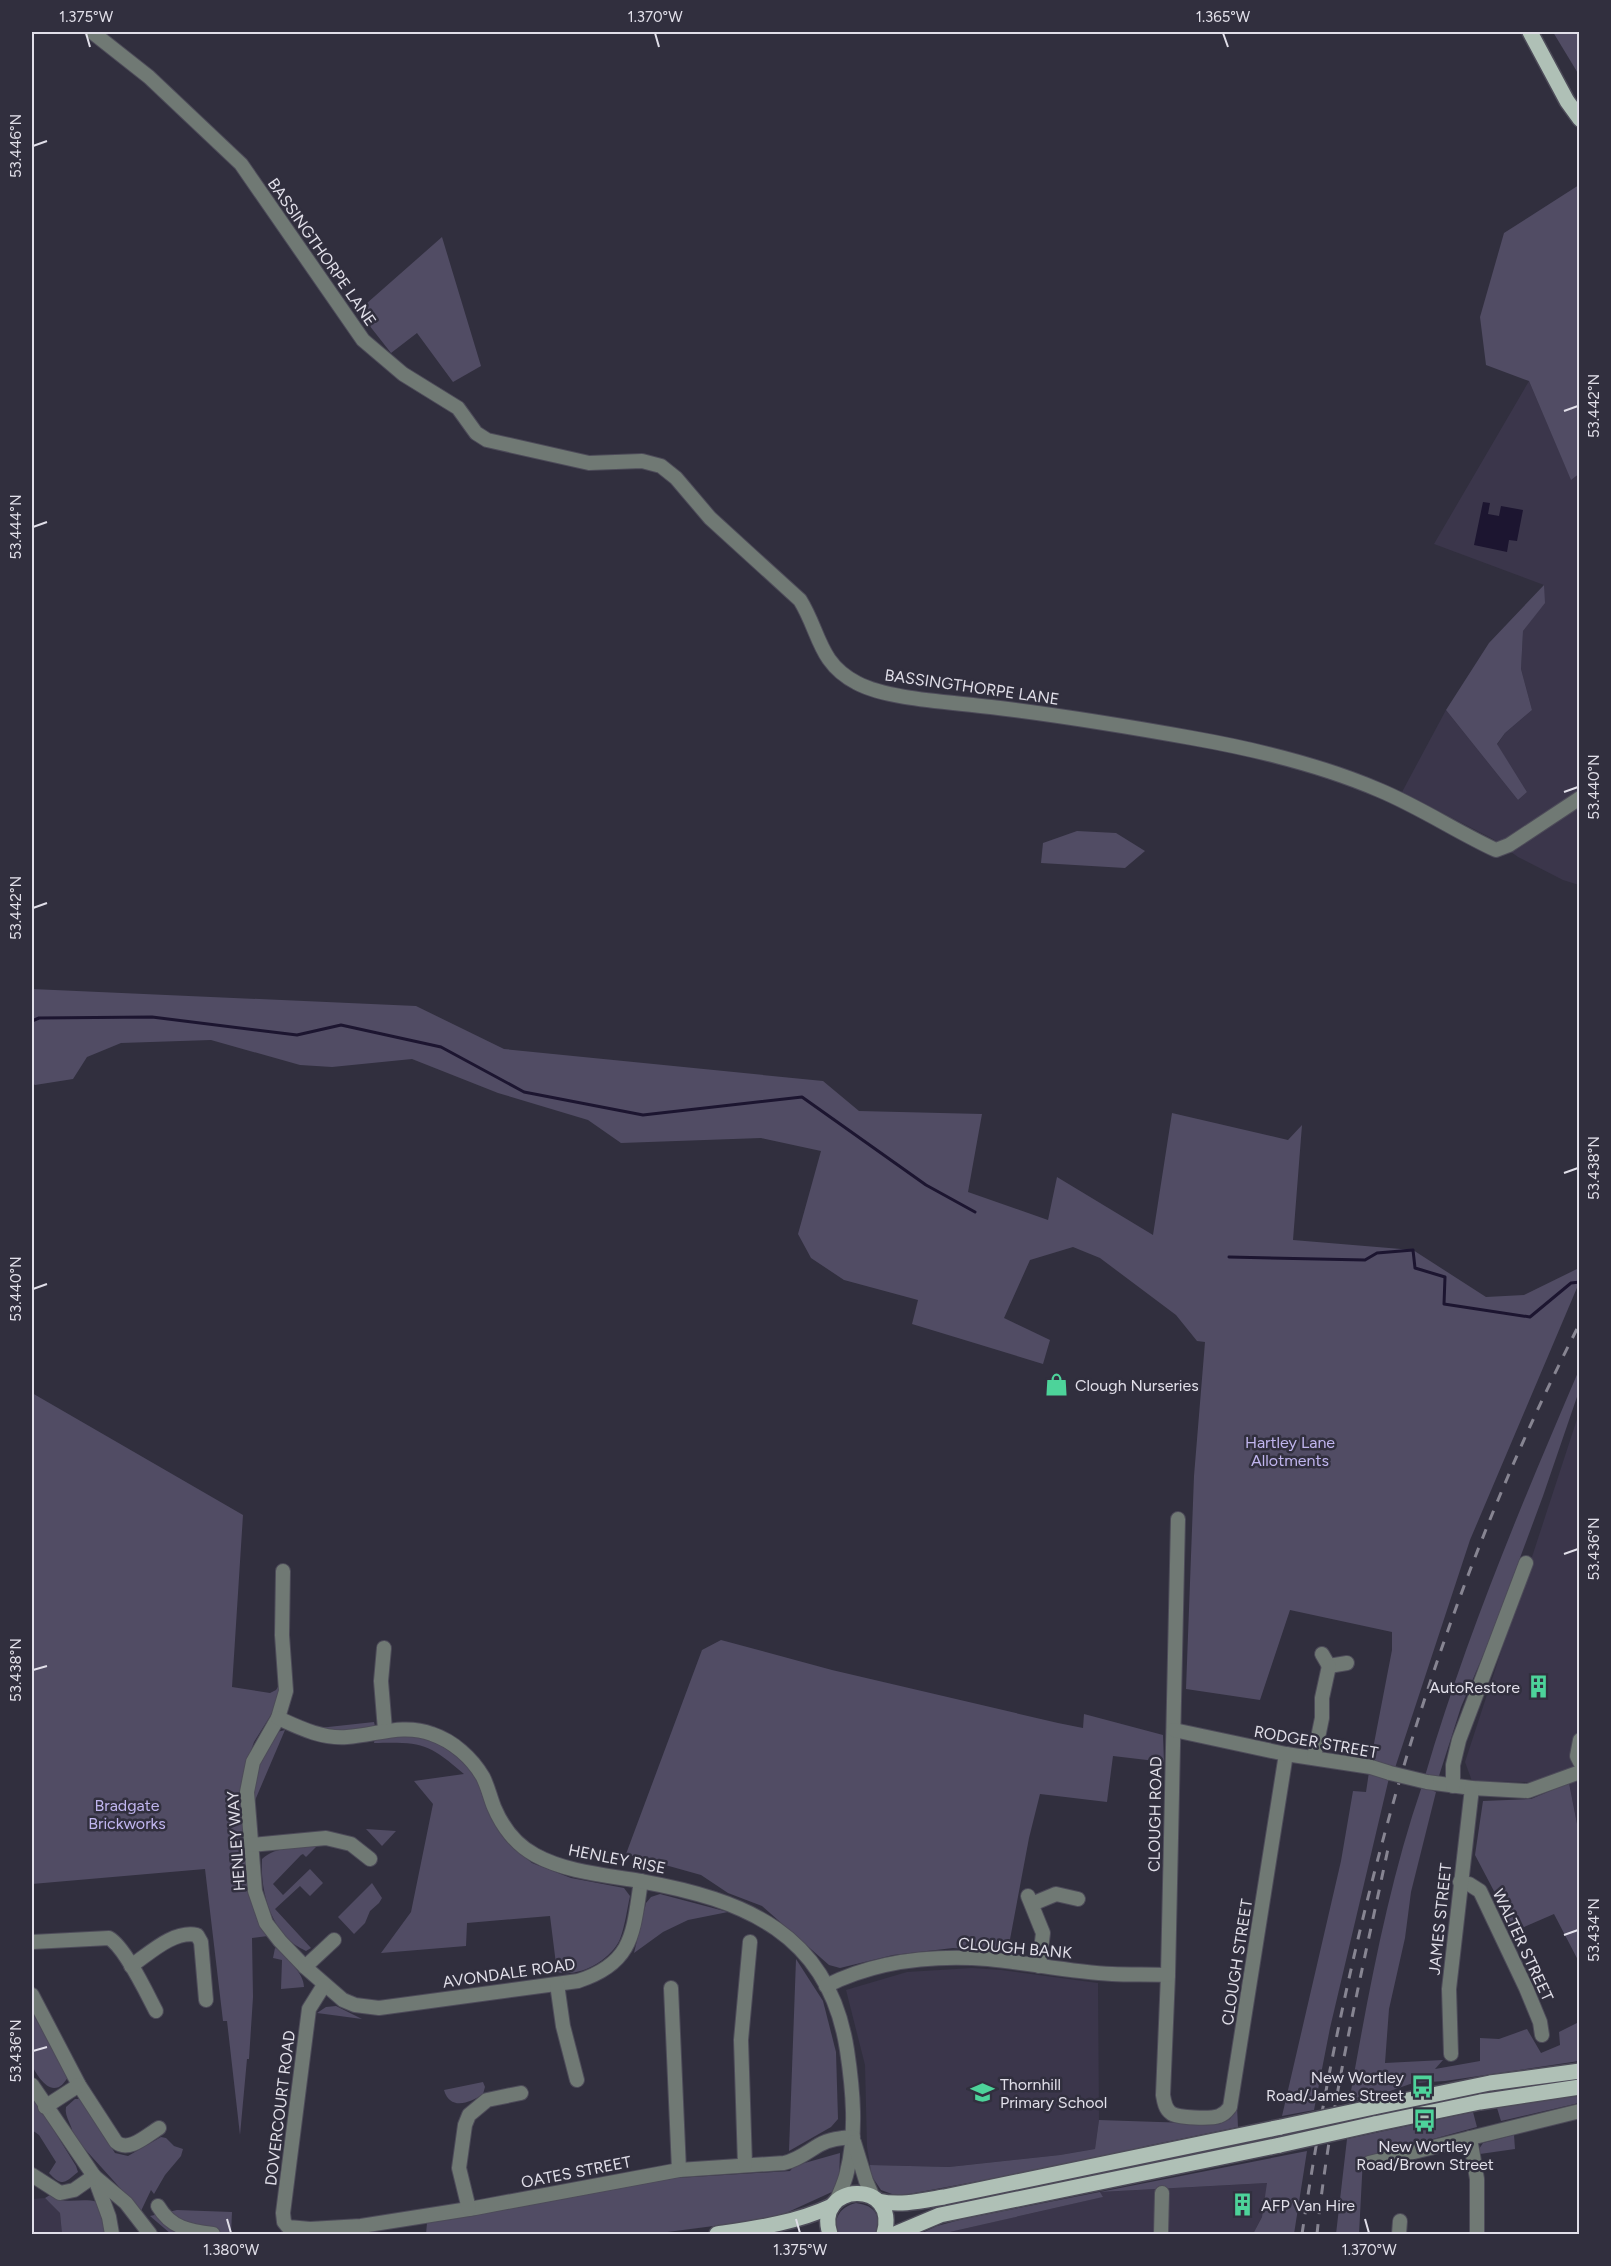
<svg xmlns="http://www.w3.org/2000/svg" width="1611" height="2266" font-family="Figtree,sans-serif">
  <rect width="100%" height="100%" fill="#312f3e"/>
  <g fill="#3b364b">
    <polygon points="1529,381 1571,479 1579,473 1579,885 1563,880 1518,857 1493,839 1402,792 1446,710 1518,800 1527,792 1497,745 1505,733 1532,710 1521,669 1523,631 1544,603 1544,585 1434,544"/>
    <polygon points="1579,1413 1579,1834 1569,1783 1472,1781 1465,1762"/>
    <polygon points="972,1968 1001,1970 1098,1983 1099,2120 1095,2149 1060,2155 949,2167 870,2165 867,2147 865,2065 846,1990 907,1972"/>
    <polygon points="1268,2183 1262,2217 1253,2234 941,2234 1102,2197 1100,2192"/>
    <polygon points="45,2198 60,2213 62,2234 32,2234 32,2199"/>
  </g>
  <g fill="#514c64">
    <polygon points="1553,32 1579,32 1579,75"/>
    <polygon points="1579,185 1580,473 1571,480 1529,381 1486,365 1480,317 1504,233"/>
    <polygon points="442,237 481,366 453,382 417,333 391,353 358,311"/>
    <polygon points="1544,585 1545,603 1523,631 1521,669 1532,710 1505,733 1497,744 1527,792 1518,800 1446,710 1489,643"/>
    <polygon points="1077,831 1116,833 1145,851 1125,868 1041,863 1043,843"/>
    <polygon points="32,989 416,1006 504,1049 823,1081 859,1111 982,1114 968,1192 1048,1220 1057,1177 1153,1235 1172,1113 1288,1140 1302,1125 1293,1240 1413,1250 1486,1297 1524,1295 1579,1268 1579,1283 1470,1540 1395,1768 1374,1763 1371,1759 1392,1650 1392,1632 1290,1610 1260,1700 1186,1689 1194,1476 1205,1342 1197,1341 1176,1315 1100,1258 1073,1247 1030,1260 1004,1318 1050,1340 1043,1364 912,1324 918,1300 844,1280 811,1258 798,1234 821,1151 761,1138 621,1143 588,1120 498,1093 412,1059 332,1067 300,1065 211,1040 121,1043 87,1057 73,1079 35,1085 32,1083"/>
    <path d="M1579,1370V1391L1543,1496L1490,1639L1461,1707L1438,1779L1425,1776C1466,1636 1522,1503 1579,1370Z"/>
    <polygon points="32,1393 243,1515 232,1687 270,1693 276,1690 279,1685 277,1705 254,1742 246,1765 239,1802 252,1899 268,1936 252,1938 253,1997 249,2059 247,2059 240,2135 227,2021 223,2021 205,1869 32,1884"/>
    <polygon points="721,1640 832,1670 1058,1723 1083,1728 1084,1714 1163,1735 1164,1762 1113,1756 1107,1802 1040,1794 1029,1838 1008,1950 998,1947 993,1951 953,1948 893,1955 840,1968 829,1965 762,1906 728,1893 701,1875 626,1854 702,1650"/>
    <path d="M374,1722L375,1726C356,1732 338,1732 319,1728Z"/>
    <path d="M285,1730L253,1805C249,1779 265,1753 277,1732Z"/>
    <path d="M415,1735L437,1742L469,1766L484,1790L491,1818L505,1840L532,1863L571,1878L624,1888L630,1896C627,1910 625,1926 620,1939C611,1960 579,1978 557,1972L550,1916L467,1923L466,1946L381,1953L411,1912L433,1804L414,1781L464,1774C428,1743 422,1742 374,1743L375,1737Z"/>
    <polygon points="1369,1772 1389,1778 1330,2028 1314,2110 1282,2116 1341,1861 1353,1791 1366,1792"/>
    <polygon points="1569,1783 1579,1834 1579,1962 1554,1914 1515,1931 1475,1855 1483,1801 1531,1799"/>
    <path d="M1422,1786L1436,1792L1411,1892L1405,1938L1389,2009L1385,2063L1443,2060L1435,2069L1480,2061V2038L1499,2039L1527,2029L1541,2053L1560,2045L1559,2032L1579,2022V2061L1445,2081L1413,2083L1373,2097L1349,2102C1368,1996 1387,1888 1422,1786Z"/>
    <polygon points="366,1829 396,1831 382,1846"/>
    <path d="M318,1845L306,1857L303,1854L301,1855L273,1884L283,1895L310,1869L323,1883L310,1896L300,1886L275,1909L311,1948L306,1951C272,1936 260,1893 262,1859C276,1846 300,1847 318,1845Z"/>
    <polygon points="372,1883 382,1898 379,1903 370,1911 365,1923 354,1934 338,1917"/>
    <polygon points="660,1894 728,1912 688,1920 663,1932 634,1953 646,1903 651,1897"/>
    <path d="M275,1948L278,1949C287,1959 304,1973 304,1987L281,1989L282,1960L273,1958Z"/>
    <polygon points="796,1959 823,2001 836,2052 838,2119 831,2127 789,2151"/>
    <polygon points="336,2006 362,2019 317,2013 326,2007"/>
    <path d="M32,2012L68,2077C64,2083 61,2088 54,2088C45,2088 34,2072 32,2064C29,2055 32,2023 32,2012Z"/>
    <path d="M483,2082L485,2087L483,2094C470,2103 450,2111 444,2090Z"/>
    <polygon points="1579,2094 1579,2103 1501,2121 1497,2108"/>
    <path d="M32,2095L76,2166L78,2172C65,2182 63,2188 49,2173L56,2162L39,2135L32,2130Z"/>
    <path d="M75,2099H79L83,2103L115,2153L128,2156L161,2137L166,2138L174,2146L183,2149L181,2156L165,2175L154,2194L151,2190L141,2211L73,2136C73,2125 64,2117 66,2107Z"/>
    <polygon points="1237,2106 1238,2127 1146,2146 1087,2161 909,2194 892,2194 881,2190 871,2175 870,2165 949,2167 1060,2155 1095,2149 1099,2120 1219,2124 1230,2119"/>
    <polygon points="1473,2112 1477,2127 1363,2158 1359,2234 1336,2234 1347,2139"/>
    <polygon points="1514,2135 1515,2149 1480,2154 1479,2149 1483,2143"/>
    <polygon points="1307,2151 1294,2234 1253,2234 1262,2217 1267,2183 1100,2192 1103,2197 941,2234 920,2234 937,2226 963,2219"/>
    <polygon points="840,2153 839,2180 834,2191 775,2218 652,2234 426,2234 427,2223 480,2211 676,2178 790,2171 794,2166"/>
    <path d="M50,2195C64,2206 81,2197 97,2202L105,2225L106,2234H62L60,2213L45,2198Z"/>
    <path d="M856,2203C877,2206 880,2216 877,2234H837C833,2218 840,2207 856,2203Z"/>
    <polygon points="177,2210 232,2212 231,2234 171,2234 150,2216"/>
  </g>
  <polygon fill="#1c1530" points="1483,502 1490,503 1488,514 1499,516 1501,506 1523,510 1517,541 1509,540 1507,552 1474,545"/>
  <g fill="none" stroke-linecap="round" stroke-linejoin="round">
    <g stroke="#1c1530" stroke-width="3">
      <polyline points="32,1021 39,1018 152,1017 297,1035 341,1025 441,1047 524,1092 643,1115 802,1097 926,1185 975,1212"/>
      <polyline points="1229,1257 1365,1260 1377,1253 1413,1250 1415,1268 1445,1277 1444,1304 1530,1317 1571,1283 1580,1282"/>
    </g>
    <defs>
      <g id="minor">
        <path d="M92,32L149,77L241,164L363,340L403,374L458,408L476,433L487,440L589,463L642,461L661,466L676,478L710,518L800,600C820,632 818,663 857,683C889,700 954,702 991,707C1058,715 1125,726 1192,738C1254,749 1321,765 1379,790C1420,807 1457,832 1496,850L1509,845L1580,798"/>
        <path d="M1178,1519L1168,1975L1163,2095C1164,2101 1165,2109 1171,2113C1177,2118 1211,2119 1219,2116C1225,2114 1227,2111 1230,2107L1286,1754"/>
        <path d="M283,1571L282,1635L286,1691L278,1718L253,1762L247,1792L255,1891L266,1923L280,1941L305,1967L343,2000L355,2005L379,2008L578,1981C634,1963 633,1932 641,1881"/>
        <polyline points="384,1648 381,1681 385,1730"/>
        <polyline points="1322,1654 1329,1666 1347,1663"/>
        <path d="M278,1718C300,1728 322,1739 347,1737C377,1735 403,1723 432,1734C453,1741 472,1758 483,1777C488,1787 490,1797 494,1807C502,1826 516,1845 535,1855C566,1872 605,1875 640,1881C745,1900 829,1933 847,2050C853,2090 857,2133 847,2172C845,2182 840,2192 836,2202"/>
        <polyline points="1174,1730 1286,1754 1371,1767 1390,1773"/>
        <polyline points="1580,1740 1577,1756 1580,1762"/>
        <polyline points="1314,1757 1322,1718 1322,1698 1329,1666"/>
        <polyline points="1427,1782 1472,1788 1528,1791 1580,1772"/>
        <polyline points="1453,1786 1453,1765 1459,1740 1526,1563"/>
        <polyline points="251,1845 326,1838 351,1844 370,1859"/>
        <polyline points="1460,1882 1469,1884 1480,1891 1526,1988 1540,2022 1542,2035"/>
        <polyline points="1028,1896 1043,1933 1039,1966"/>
        <polyline points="1032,1904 1056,1894 1078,1899"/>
        <path d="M32,1942L109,1938C125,1947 147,1994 156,2011"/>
        <path d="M131,1966C149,1954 173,1930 197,1935L201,1942L206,2000"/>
        <polyline points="305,1967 334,1940"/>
        <polyline points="557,1984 563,2026 577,2080"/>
        <path d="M324,1985L309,2009L283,2213L284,2222L288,2227L310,2229L361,2226L475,2208L679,2170L784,2163C798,2160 807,2152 819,2145C829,2139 841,2138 853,2137"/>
        <path d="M826,1986C875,1961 934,1955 988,1959C1030,1963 1071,1972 1112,1974C1131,1975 1149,1974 1168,1975"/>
        <polyline points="671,1988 679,2170"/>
        <path d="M32,1995L79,2085L116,2142C129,2153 147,2135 159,2128"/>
        <polyline points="1451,2054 1449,1989 1472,1788"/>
        <polyline points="32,2085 94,2176 109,2217 112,2234"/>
        <polyline points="45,2107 79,2085"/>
        <polyline points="1470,2138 1477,2179 1477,2234"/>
        <polyline points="854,2142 866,2181 873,2197"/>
        <polyline points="1369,2163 1580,2111"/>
        <polyline points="745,2165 741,2040 750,1942"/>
        <polyline points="32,2175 60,2193 74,2190 94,2176"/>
        <polyline points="94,2176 126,2203 150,2234"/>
        <path d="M158,2206C171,2228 189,2231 213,2234"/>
        <polyline points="469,2209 459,2168 465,2125 469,2115 487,2100 521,2093"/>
        <polyline points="1161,2234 1162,2193"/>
        <polyline points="1399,2234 1400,2221"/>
      </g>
      <g id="major">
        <polyline points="1530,32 1567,101 1580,119"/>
        <polyline points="1374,2107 1490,2083 1580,2071"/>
        <polyline points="1374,2124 1480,2102 1580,2087"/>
        <path d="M878,2201C900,2206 921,2201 944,2197L1281,2127"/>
        <path d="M717,2234C757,2228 795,2223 832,2206"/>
        <path d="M830,2234C813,2182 900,2178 884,2234"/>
        <polyline points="895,2234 940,2215 1280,2145"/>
      </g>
    </defs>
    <use href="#minor" stroke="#4d4b59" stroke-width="16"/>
    <use href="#major" stroke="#4d4b59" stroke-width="18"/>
    <use href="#minor" stroke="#707974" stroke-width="14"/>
    <use href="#major" stroke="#afc0b6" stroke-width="15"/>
    <g stroke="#878592" stroke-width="3" stroke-dasharray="10 10" stroke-linecap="butt">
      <path d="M1302,2234C1349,1918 1433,1609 1580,1323"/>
      <path d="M1317,2234C1330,2105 1362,1972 1389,1844"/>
    </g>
    <defs>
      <polyline id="minor-bridge" points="1390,1773 1427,1782"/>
      <g id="major-bridge">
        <polyline points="1281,2127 1374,2107"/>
        <polyline points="1280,2145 1374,2124"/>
      </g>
    </defs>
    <use href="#minor-bridge" stroke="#4d4b59" stroke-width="16" stroke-linecap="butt"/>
    <use href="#major-bridge" stroke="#4d4b59" stroke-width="18" stroke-linecap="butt"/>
    <use href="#minor-bridge" stroke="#707974" stroke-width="14"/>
    <use href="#major-bridge" stroke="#afc0b6" stroke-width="15"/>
  </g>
  <path fill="none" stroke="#e1dfe9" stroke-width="2" d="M86,33L90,47M655,33L659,47M1223,33L1228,47M33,146L47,141M1564,411L1578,406M33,527L47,522M1564,792L1578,787M33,908L47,903M1564,1173L1578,1168M33,1289L47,1284M1564,1554L1578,1549M33,1670L47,1666M1564,1935L1578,1930M33,2051L47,2047M227,2219L231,2233M796,2219L800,2233M1365,2219L1369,2233"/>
  <defs>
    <symbol id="shop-bare" viewBox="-9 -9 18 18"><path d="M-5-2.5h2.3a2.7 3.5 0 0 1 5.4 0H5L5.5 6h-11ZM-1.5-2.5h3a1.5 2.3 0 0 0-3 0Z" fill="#4dd39a" stroke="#312f3e" stroke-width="2.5" paint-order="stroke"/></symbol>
    <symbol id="building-bare" viewBox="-9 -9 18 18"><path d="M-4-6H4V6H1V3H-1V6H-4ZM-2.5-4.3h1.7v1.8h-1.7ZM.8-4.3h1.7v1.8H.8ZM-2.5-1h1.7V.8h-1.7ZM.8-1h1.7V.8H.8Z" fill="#4dd39a" stroke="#312f3e" stroke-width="2.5" paint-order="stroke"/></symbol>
    <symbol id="bus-bare" viewBox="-9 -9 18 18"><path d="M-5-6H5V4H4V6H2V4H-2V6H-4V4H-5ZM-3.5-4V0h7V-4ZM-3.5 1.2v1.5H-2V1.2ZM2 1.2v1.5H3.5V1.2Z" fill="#4dd39a" stroke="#312f3e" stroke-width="2.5" paint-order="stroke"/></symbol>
    <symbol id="school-bare" viewBox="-9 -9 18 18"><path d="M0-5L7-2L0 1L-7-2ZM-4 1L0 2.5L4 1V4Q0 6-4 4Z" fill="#4dd39a" stroke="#312f3e" stroke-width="2.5" paint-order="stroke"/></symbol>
  </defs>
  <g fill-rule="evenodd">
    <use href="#shop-bare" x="1040" y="1368" width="33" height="33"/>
    <use href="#building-bare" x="1522" y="1670" width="33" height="33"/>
    <use href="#bus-bare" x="1406" y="2070" width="33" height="33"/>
    <use href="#school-bare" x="966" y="2076" width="33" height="33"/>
    <use href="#bus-bare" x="1408" y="2104" width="33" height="33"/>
    <use href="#building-bare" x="1226" y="2188" width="33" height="33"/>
  </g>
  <g text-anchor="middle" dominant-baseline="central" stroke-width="5" stroke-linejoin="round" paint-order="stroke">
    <g font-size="16" fill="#e1dfe9" stroke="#312f3e">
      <text transform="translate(322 252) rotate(55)">BASSINGTHORPE LANE</text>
      <text transform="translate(972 687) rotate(8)">BASSINGTHORPE LANE</text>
      <text transform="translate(1316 1742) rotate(10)">RODGER STREET</text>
      <text transform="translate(1155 1814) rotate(-89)">CLOUGH ROAD</text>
      <text transform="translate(236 1841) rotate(-94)">HENLEY WAY</text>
      <text transform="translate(617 1859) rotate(11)">HENLEY RISE</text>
      <text transform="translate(1440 1919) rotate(-84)">JAMES STREET</text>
      <text transform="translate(1523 1945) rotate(65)">WALTER STREET</text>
      <text transform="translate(1015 1948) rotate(5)">CLOUGH BANK</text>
      <text transform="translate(1237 1962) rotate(-81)">CLOUGH STREET</text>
      <text transform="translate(509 1973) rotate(-8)">AVONDALE ROAD</text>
      <text transform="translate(280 2108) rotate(-83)">DOVERCOURT ROAD</text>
      <text transform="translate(576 2172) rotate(-11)">OATES STREET</text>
    </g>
    <g font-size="16" fill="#e1dfe9" stroke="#312f3e" text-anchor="start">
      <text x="1075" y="1385">Clough Nurseries</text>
      <text x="1520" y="1687" text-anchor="end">AutoRestore</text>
      <text x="1404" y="2077" text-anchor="end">New Wortley<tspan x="1404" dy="18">Road/James Street</tspan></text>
      <text x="1000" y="2084">Thornhill<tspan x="1000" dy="18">Primary School</tspan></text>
      <text x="1425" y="2146" text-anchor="middle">New Wortley<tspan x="1425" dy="18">Road/Brown Street</tspan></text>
      <text x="1261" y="2205">AFP Van Hire</text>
    </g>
    <g font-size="16" fill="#c0b5ee" stroke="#312f3e">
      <text x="1290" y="1442">Hartley Lane<tspan x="1290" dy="18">Allotments</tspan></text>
      <text x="127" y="1805">Bradgate<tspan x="127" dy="18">Brickworks</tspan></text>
    </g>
  </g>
  <rect width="1611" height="2266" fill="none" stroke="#312f3e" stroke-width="66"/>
  <rect x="33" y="33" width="1545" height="2200" fill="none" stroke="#e1dfe9" stroke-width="2"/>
  <g font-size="15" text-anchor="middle" fill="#e1dfe9">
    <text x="86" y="22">1.375°W</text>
    <text x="655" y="22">1.370°W</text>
    <text x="1223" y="22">1.365°W</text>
    <text transform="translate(16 146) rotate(-90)" y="5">53.446°N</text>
    <text transform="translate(1594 406) rotate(-90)" y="5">53.442°N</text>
    <text transform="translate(16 527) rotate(-90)" y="5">53.444°N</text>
    <text transform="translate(1594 787) rotate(-90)" y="5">53.440°N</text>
    <text transform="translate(16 908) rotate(-90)" y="5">53.442°N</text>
    <text transform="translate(1594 1168) rotate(-90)" y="5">53.438°N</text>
    <text transform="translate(16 1289) rotate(-90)" y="5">53.440°N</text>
    <text transform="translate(1594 1549) rotate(-90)" y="5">53.436°N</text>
    <text transform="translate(16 1670) rotate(-90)" y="5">53.438°N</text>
    <text transform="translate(1594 1930) rotate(-90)" y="5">53.434°N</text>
    <text transform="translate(16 2051) rotate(-90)" y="5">53.436°N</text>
    <text x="231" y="2255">1.380°W</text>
    <text x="800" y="2255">1.375°W</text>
    <text x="1369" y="2255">1.370°W</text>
  </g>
</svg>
